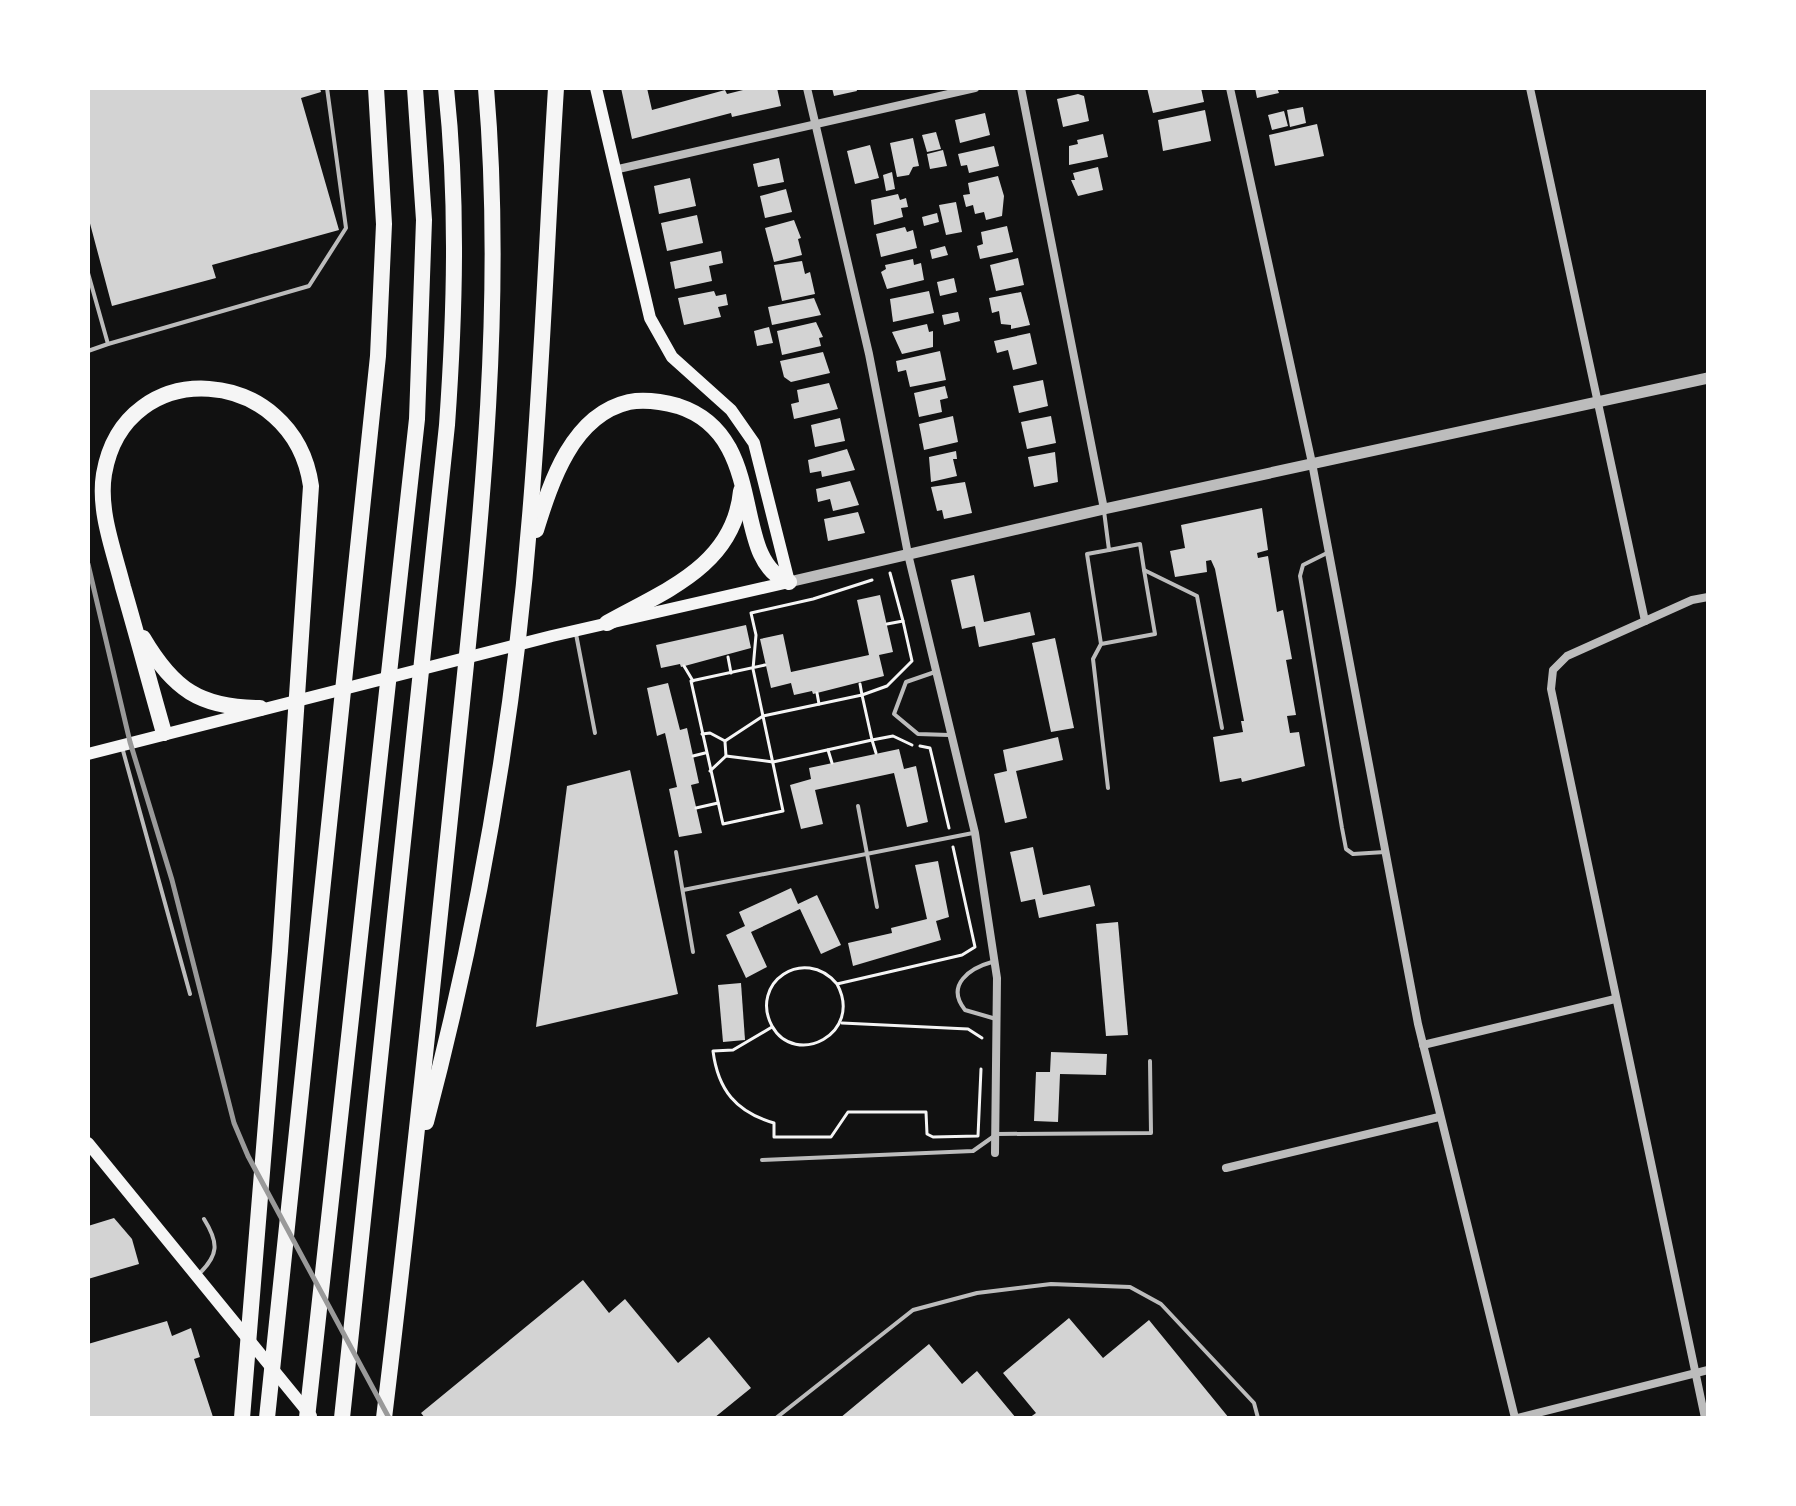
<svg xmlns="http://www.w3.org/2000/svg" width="1796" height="1506" font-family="Lato,sans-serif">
  <rect width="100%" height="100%" fill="#111"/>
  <g fill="#d3d3d3">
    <polygon points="88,88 320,88 321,92 301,98 339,230 212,265 216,278 112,306 88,216"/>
    <polygon points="621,88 647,88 652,110 725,90 727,94 751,88 777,88 781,106 732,117 731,113 632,139"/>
    <polygon points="832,88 856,88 857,91 834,96"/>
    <polygon points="1147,88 1201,88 1204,102 1153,113"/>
    <polygon points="1255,88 1277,88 1279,93 1257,98"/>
    <polygon points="1078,94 1084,96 1089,121 1063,127 1057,99"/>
    <polygon points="1303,107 1306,123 1290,127 1287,110"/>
    <polygon points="1205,110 1211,141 1163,151 1158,120"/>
    <polygon points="1284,111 1288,126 1272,130 1268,115"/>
    <polygon points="985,113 990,135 960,143 955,120"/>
    <polygon points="1317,124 1324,156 1275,166 1269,135"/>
    <polygon points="936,132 941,149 927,152 922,135"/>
    <polygon points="1103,134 1108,157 1069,165 1069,146 1078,144 1077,140"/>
    <polygon points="913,138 919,166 913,167 909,175 897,177 890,143"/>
    <polygon points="870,145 879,178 855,184 847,151"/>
    <polygon points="994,146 999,166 969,173 967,165 961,166 958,154"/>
    <polygon points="943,150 947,166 930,169 927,154"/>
    <polygon points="779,158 784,182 758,187 753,164"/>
    <polygon points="1098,167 1103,190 1078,196 1071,180 1075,180 1073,173"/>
    <polygon points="892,172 895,189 886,191 883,175"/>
    <polygon points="998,176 1004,196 1002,216 986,220 984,212 975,214 973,205 966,207 963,195 970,194 968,183"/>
    <polygon points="690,178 696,206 659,214 654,186"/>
    <polygon points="786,189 792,212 765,218 760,196"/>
    <polygon points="898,194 900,200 906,198 908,207 901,208 903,217 874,225 871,200"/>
    <polygon points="956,202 962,232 946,235 939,205"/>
    <polygon points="937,213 939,222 924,226 922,217"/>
    <polygon points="697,215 703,243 667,251 661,223"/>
    <polygon points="794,220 801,238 798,239 802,255 774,262 765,228"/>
    <polygon points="1007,226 1013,252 980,259 977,246 983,244 981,232"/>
    <polygon points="905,227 907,232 913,230 917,248 881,257 876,234"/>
    <polygon points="945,246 948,255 932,259 930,250"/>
    <polygon points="721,251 723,263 709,266 712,281 675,289 670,262"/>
    <polygon points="1018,258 1024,285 996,291 990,265"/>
    <polygon points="913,259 914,265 921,263 924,280 887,289 881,272 886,269 885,265"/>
    <polygon points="802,261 805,274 810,272 815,294 782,301 774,265"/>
    <polygon points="954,278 957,292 940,296 937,282"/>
    <polygon points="714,291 716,296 726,294 728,305 718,307 721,317 684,325 678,298"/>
    <polygon points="929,291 934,313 893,322 890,299"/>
    <polygon points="1021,292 1030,325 1011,329 1011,325 1001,324 999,311 992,313 989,298"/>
    <polygon points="814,298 821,315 772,325 768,307"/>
    <polygon points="958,312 960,321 944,325 942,315"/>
    <polygon points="816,322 823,337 819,338 821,346 782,355 777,331"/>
    <polygon points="927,324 929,332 933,331 933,347 902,354 892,332"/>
    <polygon points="769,327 773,343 757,346 754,331"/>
    <polygon points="1030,333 1037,364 1013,370 1008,350 997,353 994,341"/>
    <polygon points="940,351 946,380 910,387 906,370 898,372 896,361"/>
    <polygon points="823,352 830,373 791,382 784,377 780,361"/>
    <polygon points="1043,380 1048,406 1019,413 1013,386"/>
    <polygon points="829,383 838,409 794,419 791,404 799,402 797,390"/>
    <polygon points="945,386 948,398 940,400 942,412 919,417 914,393"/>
    <polygon points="953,416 958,442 924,450 919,424"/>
    <polygon points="1051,416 1056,443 1027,449 1021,422"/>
    <polygon points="840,418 845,441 815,447 811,425"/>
    <polygon points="847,449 855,470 822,477 821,471 810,473 808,460"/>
    <polygon points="956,451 957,459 953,459 957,476 931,482 929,457"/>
    <polygon points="1055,452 1058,482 1034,487 1028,457"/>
    <polygon points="850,481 859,505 833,511 830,499 818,502 816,489"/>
    <polygon points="965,482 972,513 944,519 942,510 937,511 931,487"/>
    <polygon points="1262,508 1268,550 1257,553 1258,558 1268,556 1277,612 1283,610 1292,659 1286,660 1296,715 1287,716 1290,733 1299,732 1305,766 1242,782 1241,778 1220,782 1213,737 1243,732 1241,721 1244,721 1215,569 1211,560 1206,561 1207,572 1175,577 1170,551 1185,548 1181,525"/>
    <polygon points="858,512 865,533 828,541 824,519"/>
    <polygon points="974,575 984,622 1030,612 1035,635 979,647 975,626 962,629 951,580"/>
    <polygon points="880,595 893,652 879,655 884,676 813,694 812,691 794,695 791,683 771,688 760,639 783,634 791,672 869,655 857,600"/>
    <polygon points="746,625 751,648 681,667 680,664 661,668 656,645"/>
    <polygon points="1055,638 1074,728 1051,732 1032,643"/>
    <polygon points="668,683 680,730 687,728 699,783 691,785 702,833 679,837 669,789 677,787 665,733 657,736 647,688"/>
    <polygon points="1058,737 1063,760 1016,771 1027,818 1005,823 994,774 1007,771 1003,750"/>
    <polygon points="899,749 904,769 916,766 928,822 907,827 894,773 815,790 823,824 801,829 790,785 811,779 809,768"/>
    <polygon points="630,770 678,994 536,1027 567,786"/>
    <polygon points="1033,847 1043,895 1090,885 1095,906 1039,918 1035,899 1021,902 1010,852"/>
    <polygon points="938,861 949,917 936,921 941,940 853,966 848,943 892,933 891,928 927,919 915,865"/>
    <polygon points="791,888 798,904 817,895 841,945 821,954 800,909 751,932 767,967 746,978 726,935 745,926 739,912"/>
    <polygon points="1118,922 1128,1035 1106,1036 1096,924"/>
    <polygon points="741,983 745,1040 723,1042 718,985"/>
    <polygon points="1051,1052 1107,1054 1106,1075 1060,1074 1058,1122 1034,1121 1036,1072 1050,1072"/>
    <polygon points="114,1218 132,1239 139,1264 88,1279 88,1226"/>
    <polygon points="583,1280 609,1313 625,1299 678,1363 709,1337 751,1388 714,1418 425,1418 421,1413"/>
    <polygon points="1069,1318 1103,1358 1149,1320 1229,1418 1029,1418 1036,1413 1003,1373"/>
    <polygon points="167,1321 172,1336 191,1328 200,1357 194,1359 213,1417 88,1418 88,1344"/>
    <polygon points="929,1344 962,1384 977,1371 1016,1418 840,1418"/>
  </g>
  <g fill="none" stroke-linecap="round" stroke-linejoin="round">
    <g stroke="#f5f5f5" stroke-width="3">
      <polyline points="887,624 903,621 890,573"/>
      <polyline points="728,657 731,673"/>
      <polyline points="765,665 691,681 723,824 783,811 753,669 756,635 751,613 813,599 872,580"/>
      <polyline points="684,666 693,681"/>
      <polyline points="860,684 862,695 887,686 912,661 903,621"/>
      <polyline points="817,693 819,704"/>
      <polyline points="702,734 710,733 725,741 763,716 862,695 872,740 773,762 726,756"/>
      <polyline points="920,746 930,748 949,828"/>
      <polyline points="828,750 832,763"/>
      <polyline points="876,753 872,740 893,736 912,745"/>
      <polyline points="693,756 705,753"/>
      <polyline points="710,771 726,756 725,742"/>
      <polyline points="696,808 718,803"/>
      <path d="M837,984C864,1034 795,1068 772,1026C749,983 804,945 837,984L962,955L975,947L953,847"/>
      <polyline points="842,1023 968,1029 982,1038"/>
      <path d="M772,1027L733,1050L713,1051C718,1090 736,1112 774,1123V1137H831L848,1112H926L927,1134L933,1137L978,1136L981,1069"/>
    </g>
    <g stroke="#bcbcbc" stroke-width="4">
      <polyline points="88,273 108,344 309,286 346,228 327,88"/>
      <polyline points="88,351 108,344"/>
      <polyline points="1104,511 1109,550 1140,544 1144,570 1197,596 1222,728"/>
      <polyline points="1327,553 1303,565 1300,576 1342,828 1346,849 1353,854 1385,852"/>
      <polyline points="576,634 595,733"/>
      <polyline points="1101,644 1087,554 1109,550"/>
      <polyline points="935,672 906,682 894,714 918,734 949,735"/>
      <polyline points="122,747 190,994"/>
      <polyline points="1108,788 1093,659 1101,644 1155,634 1144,570"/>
      <polyline points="858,806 877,907"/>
      <polyline points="676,852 693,952"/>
      <polyline points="683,890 973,833"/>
      <path d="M992,962C970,968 945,985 965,1010L996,1019"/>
      <polyline points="762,1160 973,1151 997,1134 1151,1133 1150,1061"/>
      <path d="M198,1275C219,1255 219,1243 204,1219"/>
      <polyline points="776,1418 913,1310 977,1293 1051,1284 1130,1287 1161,1304 1254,1403 1258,1418"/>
    </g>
    <g stroke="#bcbcbc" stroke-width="8">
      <polyline points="807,88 869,354 908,554 975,833 997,978 995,1153"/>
      <polyline points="1021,88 1104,509"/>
      <polyline points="1230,88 1312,463 1418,1024 1515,1418"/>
      <polyline points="1530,88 1645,621"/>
      <polyline points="614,170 975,88"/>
      <polyline points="1423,1045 1615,999"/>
      <polyline points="1226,1168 1439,1117"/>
      <polyline points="1518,1418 1708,1370"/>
      <polyline points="1705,1418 1551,689 1553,670 1567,656 1692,600 1708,597"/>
    </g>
    <polyline stroke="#bcbcbc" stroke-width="11" points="789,582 1104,509 1708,378"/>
    <g stroke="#f5f5f5" stroke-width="12">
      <polyline points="88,754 552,636 789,582 754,443 731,410 672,357 650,318 596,88"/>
      <polyline points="88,1143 311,1416"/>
    </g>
    <g stroke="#f5f5f5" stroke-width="16">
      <path d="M536,530C551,482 572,415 629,402C645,399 663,402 678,406C771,436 728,560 789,582"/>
      <path d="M607,623C664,591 734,566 741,491"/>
      <path d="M143,638C173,689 200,708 260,708"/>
      <path d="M164,733C150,684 137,635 123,587C114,551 98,511 104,474C125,352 294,365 311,486L280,951L242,1418"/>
      <path d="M426,1122C478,925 514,720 530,516C542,374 547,231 556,88"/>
      <polyline points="267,1418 378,356 384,224 376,88"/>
      <polyline points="307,1418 417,419 424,220 415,88"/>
      <path d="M342,1418L447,425C455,312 458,200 446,88"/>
      <path d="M384,1418C411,1196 434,973 457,751C480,530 505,310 486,88"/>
    </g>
    <polyline stroke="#9a9a9a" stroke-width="5" points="88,564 130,742 172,880 234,1123 248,1156 389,1418"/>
  </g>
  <rect width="1796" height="1506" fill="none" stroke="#ffffff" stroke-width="180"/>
</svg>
